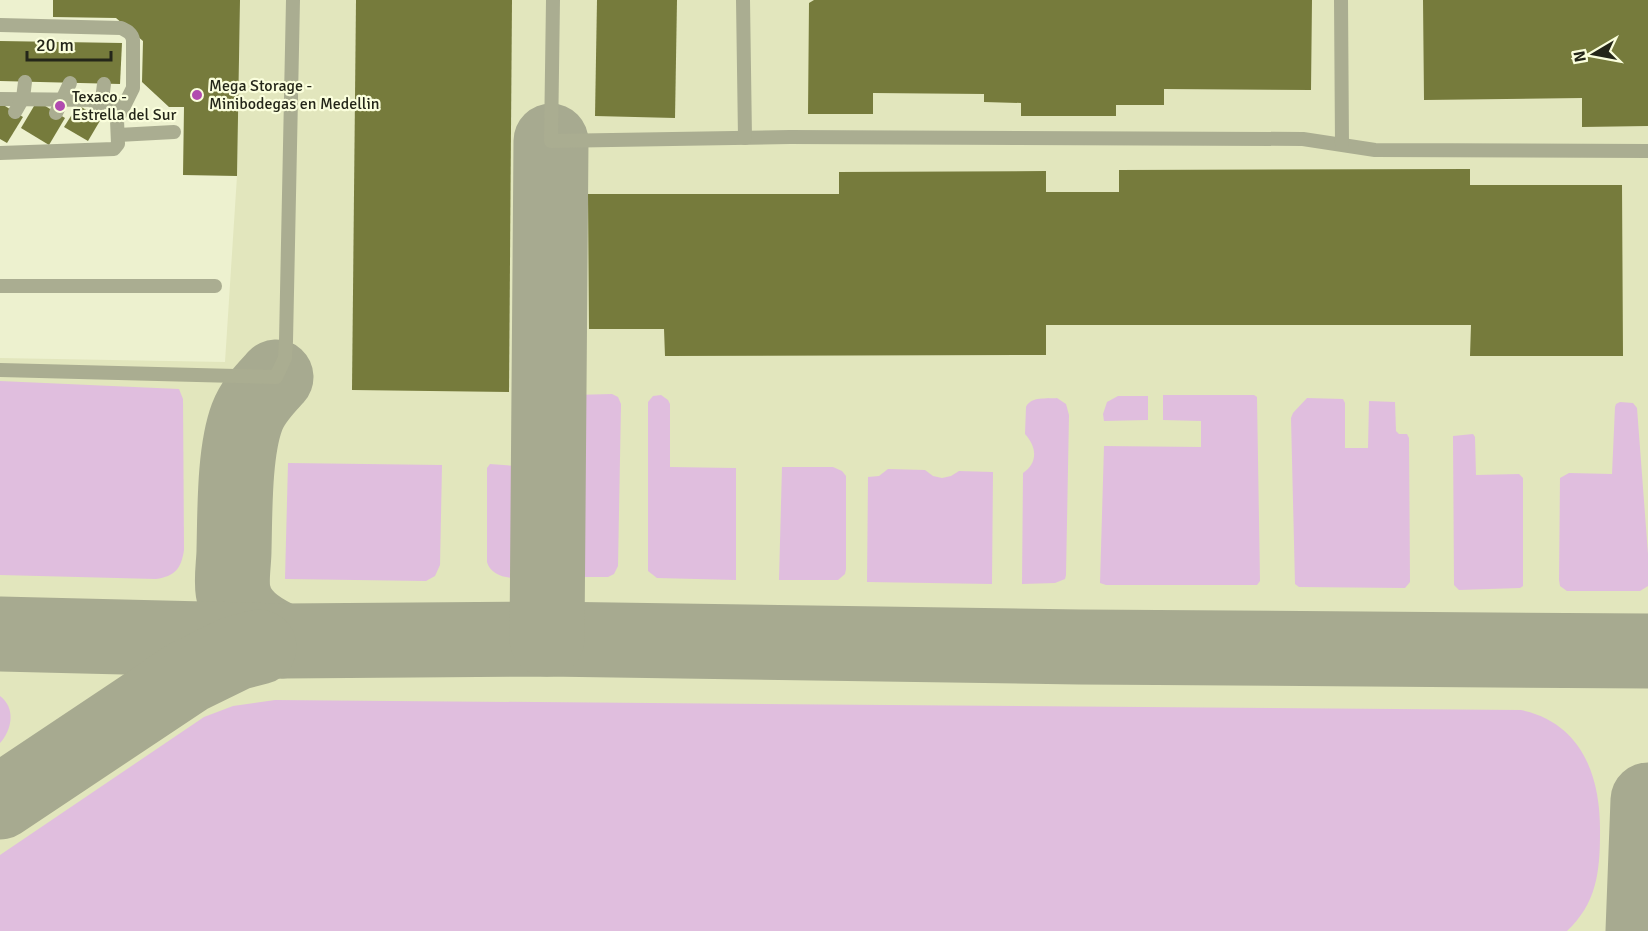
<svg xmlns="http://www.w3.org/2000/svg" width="1648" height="931" font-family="Signika,sans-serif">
  <rect width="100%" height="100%" fill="#edf1cf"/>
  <polygon fill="#e2e6bd" points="240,0 1648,0 1648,931 0,931 0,358 225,362 237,176"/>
  <g fill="#e0bede">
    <path d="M0,381L179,389L183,399L184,550C181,569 175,576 156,579L0,575Z"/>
    <polygon points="612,394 618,397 621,404 618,566 614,574 608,577 570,577 563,572 562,564 564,402 569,396 573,395"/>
    <polygon points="661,395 668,400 670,404 670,467 736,468 736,580 657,578 648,571 648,402 653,396"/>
    <polygon points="1163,395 1254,395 1257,397 1260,581 1257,585 1106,585 1100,583 1104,446 1201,447 1201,421 1163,420"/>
    <polygon points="1118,396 1148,396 1148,420 1104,421 1103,414 1107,402"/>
    <path d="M1057,398L1066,404L1069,415L1066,575L1065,579L1055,583L1022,584L1023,473C1038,463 1037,447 1025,434L1026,407C1031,396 1047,399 1057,398Z"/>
    <polygon points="1307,398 1343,399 1345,403 1345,448 1368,448 1369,401 1395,402 1396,431 1399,434 1407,434 1409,438 1410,582 1405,588 1299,587 1295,584 1291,418 1293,413"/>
    <polygon points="1620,402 1633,403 1637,408 1648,554 1648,586 1640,591 1567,591 1560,586 1559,580 1560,478 1569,473 1612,474 1615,407 1616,404"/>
    <polygon points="1473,434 1475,437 1476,475 1519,474 1523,478 1523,586 1520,588 1459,590 1454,585 1453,436"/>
    <polygon points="288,463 442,465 440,565 435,576 426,581 285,579"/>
    <path d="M490,464L516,466C521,472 530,480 533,488C536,497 536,560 532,568C523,584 491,579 487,562V468Z"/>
    <polygon points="782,467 833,467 842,471 846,476 846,569 845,574 838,580 779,580"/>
    <polygon points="888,469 925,470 933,476 942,478 951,476 959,471 993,472 992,584 867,582 868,477 879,476"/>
    <path d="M0,696C16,708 12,730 0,743Z"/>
    <path d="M275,700L1521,710C1583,723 1601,778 1600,834C1600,873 1596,904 1567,931H0V855L204,717L233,706Z"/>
  </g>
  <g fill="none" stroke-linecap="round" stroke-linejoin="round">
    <g stroke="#a7aa90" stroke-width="75">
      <path d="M276,377C264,390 253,401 247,417C234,452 235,512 234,550C234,562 231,578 233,591C237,617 261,631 283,641"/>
      <polyline points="0,634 283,641 547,639 1080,647 1648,651"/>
      <polyline points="547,639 551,141"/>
      <polyline points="0,802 189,676 236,653 259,647"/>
      <polyline points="1643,931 1648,800"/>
    </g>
  </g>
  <g fill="#767b3c">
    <polygon points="53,0 240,0 237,176 183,175 184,107 169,107 142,82 143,41 116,18 53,17"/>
    <polygon points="356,0 512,0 509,392 352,390"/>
    <polygon points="597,0 677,0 675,118 595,116"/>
    <polygon points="814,0 1312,0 1311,90 1164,89 1164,105 1116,105 1116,116 1021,116 1021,103 984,102 984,94 873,93 873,114 808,114 809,3"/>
    <polygon points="1423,0 1648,0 1648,126 1582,127 1582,98 1424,100"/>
    <polygon points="0,41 122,43 120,84 0,81"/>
    <polygon points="37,101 65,118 49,145 21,128"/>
    <polygon points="0,103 23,117 7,143 0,139"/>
    <polygon points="78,105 101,119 88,141 64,127"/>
    <polygon points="1470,169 1470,185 1622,185 1623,356 1470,356 1471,325 1046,325 1046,355 665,356 664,329 589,329 588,194 839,194 839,172 1046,171 1046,192 1119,192 1119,170"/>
  </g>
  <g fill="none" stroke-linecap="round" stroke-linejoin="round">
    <g stroke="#aaad91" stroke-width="14">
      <polyline points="553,0 551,141 790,137 1303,139 1375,150 1648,151"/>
      <polyline points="743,0 745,138"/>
      <polyline points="1341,0 1342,144"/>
      <path d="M0,25L121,28C127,31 132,33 133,40V88L117,120L118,144L114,149L0,153"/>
      <polyline points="0,99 102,100 122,108"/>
      <polyline points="15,112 23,98 25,82"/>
      <polyline points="56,113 70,83"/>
      <polyline points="93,114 102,100 104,84"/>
      <polyline points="118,135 174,132"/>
      <polyline points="0,286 215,286"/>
      <polyline points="0,370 276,377 285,358 286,341 293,0"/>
    </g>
  </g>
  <g fill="#b14baf" stroke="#fafedc" stroke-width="2">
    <circle cx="197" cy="95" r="6"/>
    <circle cx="60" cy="106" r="6"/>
  </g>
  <g text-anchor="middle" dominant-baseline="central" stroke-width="4.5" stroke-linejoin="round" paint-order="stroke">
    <g font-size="16" fill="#242619" stroke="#fafedc" text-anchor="start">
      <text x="209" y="86">Mega Storage -<tspan x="209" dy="18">Minibodegas en Medellin</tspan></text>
      <text x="72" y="97">Texaco -<tspan x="72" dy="18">Estrella del Sur</tspan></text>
    </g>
  </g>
  <g transform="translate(1594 54) rotate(260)" stroke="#fafedc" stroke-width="4.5" paint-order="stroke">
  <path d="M0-4.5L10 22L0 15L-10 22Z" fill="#242619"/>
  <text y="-9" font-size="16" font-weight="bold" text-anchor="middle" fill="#242619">N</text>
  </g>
  <path d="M27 51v9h84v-9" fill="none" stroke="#242619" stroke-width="3"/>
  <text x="36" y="51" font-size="18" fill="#242619" stroke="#fafedc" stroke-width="4.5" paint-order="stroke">20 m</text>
</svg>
